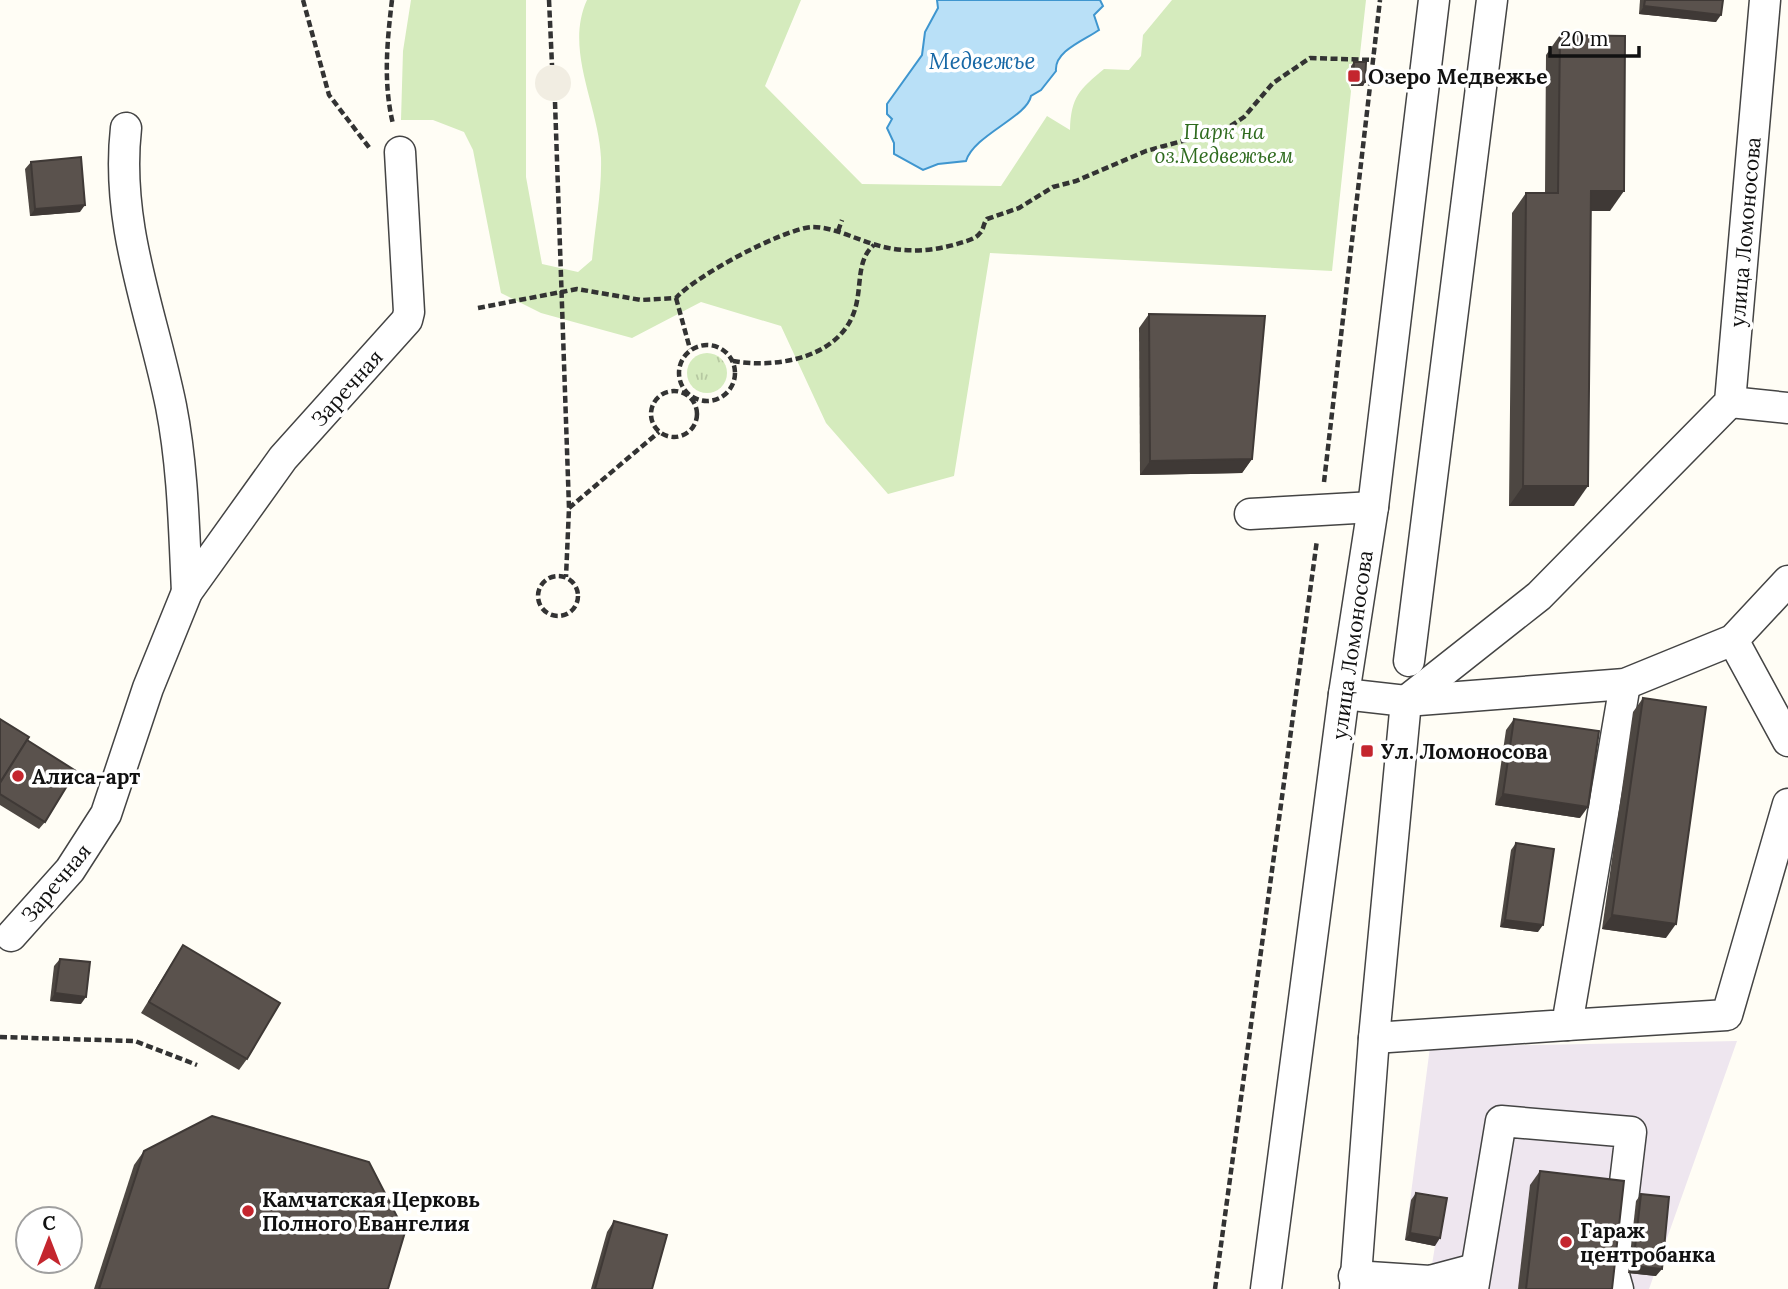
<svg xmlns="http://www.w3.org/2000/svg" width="1788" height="1289" font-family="Lora,serif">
  <defs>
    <pattern id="grass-tufts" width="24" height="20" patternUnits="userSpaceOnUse" patternTransform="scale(1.75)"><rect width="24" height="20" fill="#d5ebbd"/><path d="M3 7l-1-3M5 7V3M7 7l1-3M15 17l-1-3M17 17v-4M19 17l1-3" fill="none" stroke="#b6c8a1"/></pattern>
  </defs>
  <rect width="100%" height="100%" fill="#fffdf5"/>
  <polygon fill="#eee6ef" points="1737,1041 1649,1289 1428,1289 1435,1246 1405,1240 1430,1047"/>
  <circle fill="url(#grass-tufts)" cx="707" cy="373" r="20"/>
  <path fill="#d5ebbd" d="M411,0H526V177L542,264L578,272L592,260C595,227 602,191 601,158C599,106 564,50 587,0H801L765,86L862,184L1001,186L1047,116L1070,130C1071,97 1079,90 1104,69L1129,70L1141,56L1143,35L1172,0H1366L1359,63L1349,64L1348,83L1351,91L1332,271L990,253L954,476L888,494L826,423L781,326L701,302L632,338L541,313L501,293L473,150L464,132L433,120H401L403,51Z"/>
  <circle fill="#f1ede2" cx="553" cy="83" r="18"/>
  <path fill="#b9e0f7" stroke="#3f96cf" stroke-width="2" d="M937,0H1100L1103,6L1094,15L1099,30C1085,40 1054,51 1056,71L1041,90L1031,96C1027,117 974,135 966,161L938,164L923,170L894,154V143L887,128L892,119L887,114V104L922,55L925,32L938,8Z"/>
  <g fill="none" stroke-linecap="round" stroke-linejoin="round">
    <defs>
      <g id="minor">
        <path d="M126,128C115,226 152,312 171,406C183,467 184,530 187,592"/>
        <polyline points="1730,402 1788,408"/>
        <polyline points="1250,514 1373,507"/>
        <polyline points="1733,640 1788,741"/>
        <polyline points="1409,661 1492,0"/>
        <polyline points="1344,694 1406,701 1625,684 1733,640 1788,581"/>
        <polyline points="1406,701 1539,596 1730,402 1765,0"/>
        <polyline points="11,936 70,870 106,814 148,688 187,592 283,458 407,320 409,312 400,152"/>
        <polyline points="1567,1025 1727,1015 1788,804"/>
        <polyline points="1374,1038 1567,1025 1625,684"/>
        <polyline points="1354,1276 1430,1281 1475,1269"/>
        <polyline points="1266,1289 1344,694 1373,507 1434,0"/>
        <polyline points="1355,1289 1374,1038 1406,701"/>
        <polyline points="1473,1289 1501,1121 1631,1132 1614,1275 1618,1289"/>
      </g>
    </defs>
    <use href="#minor" stroke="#444" stroke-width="33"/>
    <g stroke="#333" stroke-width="4.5" stroke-dasharray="7 3.5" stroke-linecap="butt">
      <polyline points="303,0 329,95 371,150"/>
      <path d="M392,0C387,42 383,83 393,124"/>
      <polyline points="549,0 552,65"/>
      <polyline points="555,102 569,508 566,577"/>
      <polyline points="838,231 842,220"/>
      <polyline points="676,298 690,349"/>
      <path d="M478,308L577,289L641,300L676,298C695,276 783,229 812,227C833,227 853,238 873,244C901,253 929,252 957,244C965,241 975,240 980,233C984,229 983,224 987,219L1019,208L1053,187L1076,181L1146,151L1226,129L1244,117L1273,83L1310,58L1374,60"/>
      <circle cx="707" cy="373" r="28"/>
      <path d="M733,361C779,369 847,357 857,301C861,281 858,258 874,245"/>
      <circle cx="674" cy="414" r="23"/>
      <polyline points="1324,482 1380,0"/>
      <polyline points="569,508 659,432"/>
      <circle cx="558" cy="596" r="20"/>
      <polyline points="0,1037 135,1041 197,1065"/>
      <polyline points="1215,1289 1317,540"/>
    </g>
    <use href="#minor" stroke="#fff" stroke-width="30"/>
  </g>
  <g fill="#4d4742">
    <polygon points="1640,0 1723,0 1716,22 1639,14"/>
    <polygon points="1560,35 1610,211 1591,211 1574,506 1509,506 1512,213 1526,193 1545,193 1546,55"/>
    <polygon points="1354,62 1365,82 1363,86 1351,86 1351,66"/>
    <polygon points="31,162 80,212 30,216 25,169"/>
    <polygon points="1149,314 1252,459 1242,473 1140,475 1139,328"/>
    <polygon points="1643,698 1666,938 1602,929 1633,712"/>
    <polygon points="0,719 27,740 45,822 39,829 0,805"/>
    <polygon points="1514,719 1580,818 1495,805 1506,730"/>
    <polygon points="1516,843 1538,932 1500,927 1511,850"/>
    <polygon points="183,945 247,1059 239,1070 141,1013"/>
    <polygon points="60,959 81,1004 50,1001 54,966"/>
    <polygon points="144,1151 388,1289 94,1289 134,1165"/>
    <polygon points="1540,1171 1612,1289 1518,1289 1530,1185"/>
    <polygon points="1416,1193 1435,1246 1405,1240 1411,1200"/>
    <polygon points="1641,1194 1656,1276 1628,1273 1636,1201"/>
    <polygon points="614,1221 652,1289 591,1289 607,1232"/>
  </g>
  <g fill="#3f3936">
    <polygon points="1644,6 1721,15 1716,22 1639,14"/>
    <polygon points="1353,82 1365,82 1363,86 1351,86"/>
    <polygon points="1591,191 1624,191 1610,211 1577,211"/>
    <polygon points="85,205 80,212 30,216 35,209"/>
    <polygon points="1252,459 1242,473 1140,475 1150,461"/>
    <polygon points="1523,486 1588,486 1574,506 1509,506"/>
    <polygon points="1503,794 1588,807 1580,818 1495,805"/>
    <polygon points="1612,915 1676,924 1666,938 1602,929"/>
    <polygon points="1505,920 1543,925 1538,932 1500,927"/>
    <polygon points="55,993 86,997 81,1004 50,1001"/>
    <polygon points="1410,1233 1440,1238 1435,1246 1405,1240"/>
    <polygon points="1633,1266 1662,1269 1656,1276 1628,1273"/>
  </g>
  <g fill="#5a524d" stroke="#3f3936" stroke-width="2">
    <polygon points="1645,0 1723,0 1721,15 1644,6"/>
    <polygon points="1560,35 1625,36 1624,191 1591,191 1588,486 1523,486 1526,193 1558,193"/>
    <polygon points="1354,62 1366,62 1365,82 1353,82"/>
    <polygon points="81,157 85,205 35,209 31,162"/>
    <polygon points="1149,314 1265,316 1252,459 1150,461"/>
    <polygon points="1643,698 1706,707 1676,924 1612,915"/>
    <polygon points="0,719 29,737 0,783"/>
    <polygon points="1514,719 1599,731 1588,807 1503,794"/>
    <polygon points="27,740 76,771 45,822 0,794 0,783"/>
    <polygon points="1516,843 1554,849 1543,925 1505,920"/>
    <polygon points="183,945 280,1003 247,1059 149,1002"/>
    <polygon points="60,959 90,962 86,997 55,993"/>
    <polygon points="212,1116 369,1162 405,1232 388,1289 99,1289 144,1151"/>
    <polygon points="1540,1171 1624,1181 1612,1289 1526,1289"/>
    <polygon points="1416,1193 1447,1198 1440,1238 1410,1233"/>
    <polygon points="1641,1194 1669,1197 1662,1269 1633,1266"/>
    <polygon points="614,1221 667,1235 652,1289 595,1289"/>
  </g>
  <g fill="#c4262e" stroke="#fff" stroke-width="2.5">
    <rect x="1347" y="69" width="14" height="14" rx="3.5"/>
    <rect x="1360" y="744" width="14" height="14" rx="3.5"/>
    <circle cx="18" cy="776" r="7"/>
    <circle cx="248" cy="1211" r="7"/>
    <circle cx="1566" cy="1242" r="7"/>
  </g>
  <g text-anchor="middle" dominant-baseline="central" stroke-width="7" stroke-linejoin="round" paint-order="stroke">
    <g font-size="21" font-weight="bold" fill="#111" stroke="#fff" text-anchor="start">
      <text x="1368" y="76">Озеро Медвежье</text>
      <text x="1381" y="751">Ул. Ломоносова</text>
      <text x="32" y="776">Алиса-арт</text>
      <text x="262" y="1199">Камчатская Церковь<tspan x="262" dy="24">Полного Евангелия</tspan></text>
      <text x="1580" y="1230">Гараж<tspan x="1580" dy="24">центробанка</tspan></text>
    </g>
    <g font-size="21" font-style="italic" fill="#2f6b1f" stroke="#fff">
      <text x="1224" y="131">Парк на<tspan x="1224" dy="24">оз.Медвежьем</tspan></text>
    </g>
    <g font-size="21" fill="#111" stroke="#fff">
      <text transform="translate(1745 232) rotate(-85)">улица Ломоносова</text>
      <text transform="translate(347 388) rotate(-48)">Заречная</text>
      <text transform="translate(1352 645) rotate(-82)">улица Ломоносова</text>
      <text transform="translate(56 883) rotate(-50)">Заречная</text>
    </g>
    <g font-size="23" font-style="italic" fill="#1768a6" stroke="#fff">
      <text x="982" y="60">Медвежье</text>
    </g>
  </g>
  <g transform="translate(49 1240)"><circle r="33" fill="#ffffff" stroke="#a0a0a0" stroke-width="2"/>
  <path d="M0-5L12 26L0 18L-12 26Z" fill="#c4262e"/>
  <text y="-10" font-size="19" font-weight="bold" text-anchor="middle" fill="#111111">С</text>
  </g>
  <path d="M1550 46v10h89v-10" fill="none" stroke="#111111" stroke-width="3.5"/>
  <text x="1560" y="46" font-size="21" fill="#111111" stroke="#ffffff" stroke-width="5" paint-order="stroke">20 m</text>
</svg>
